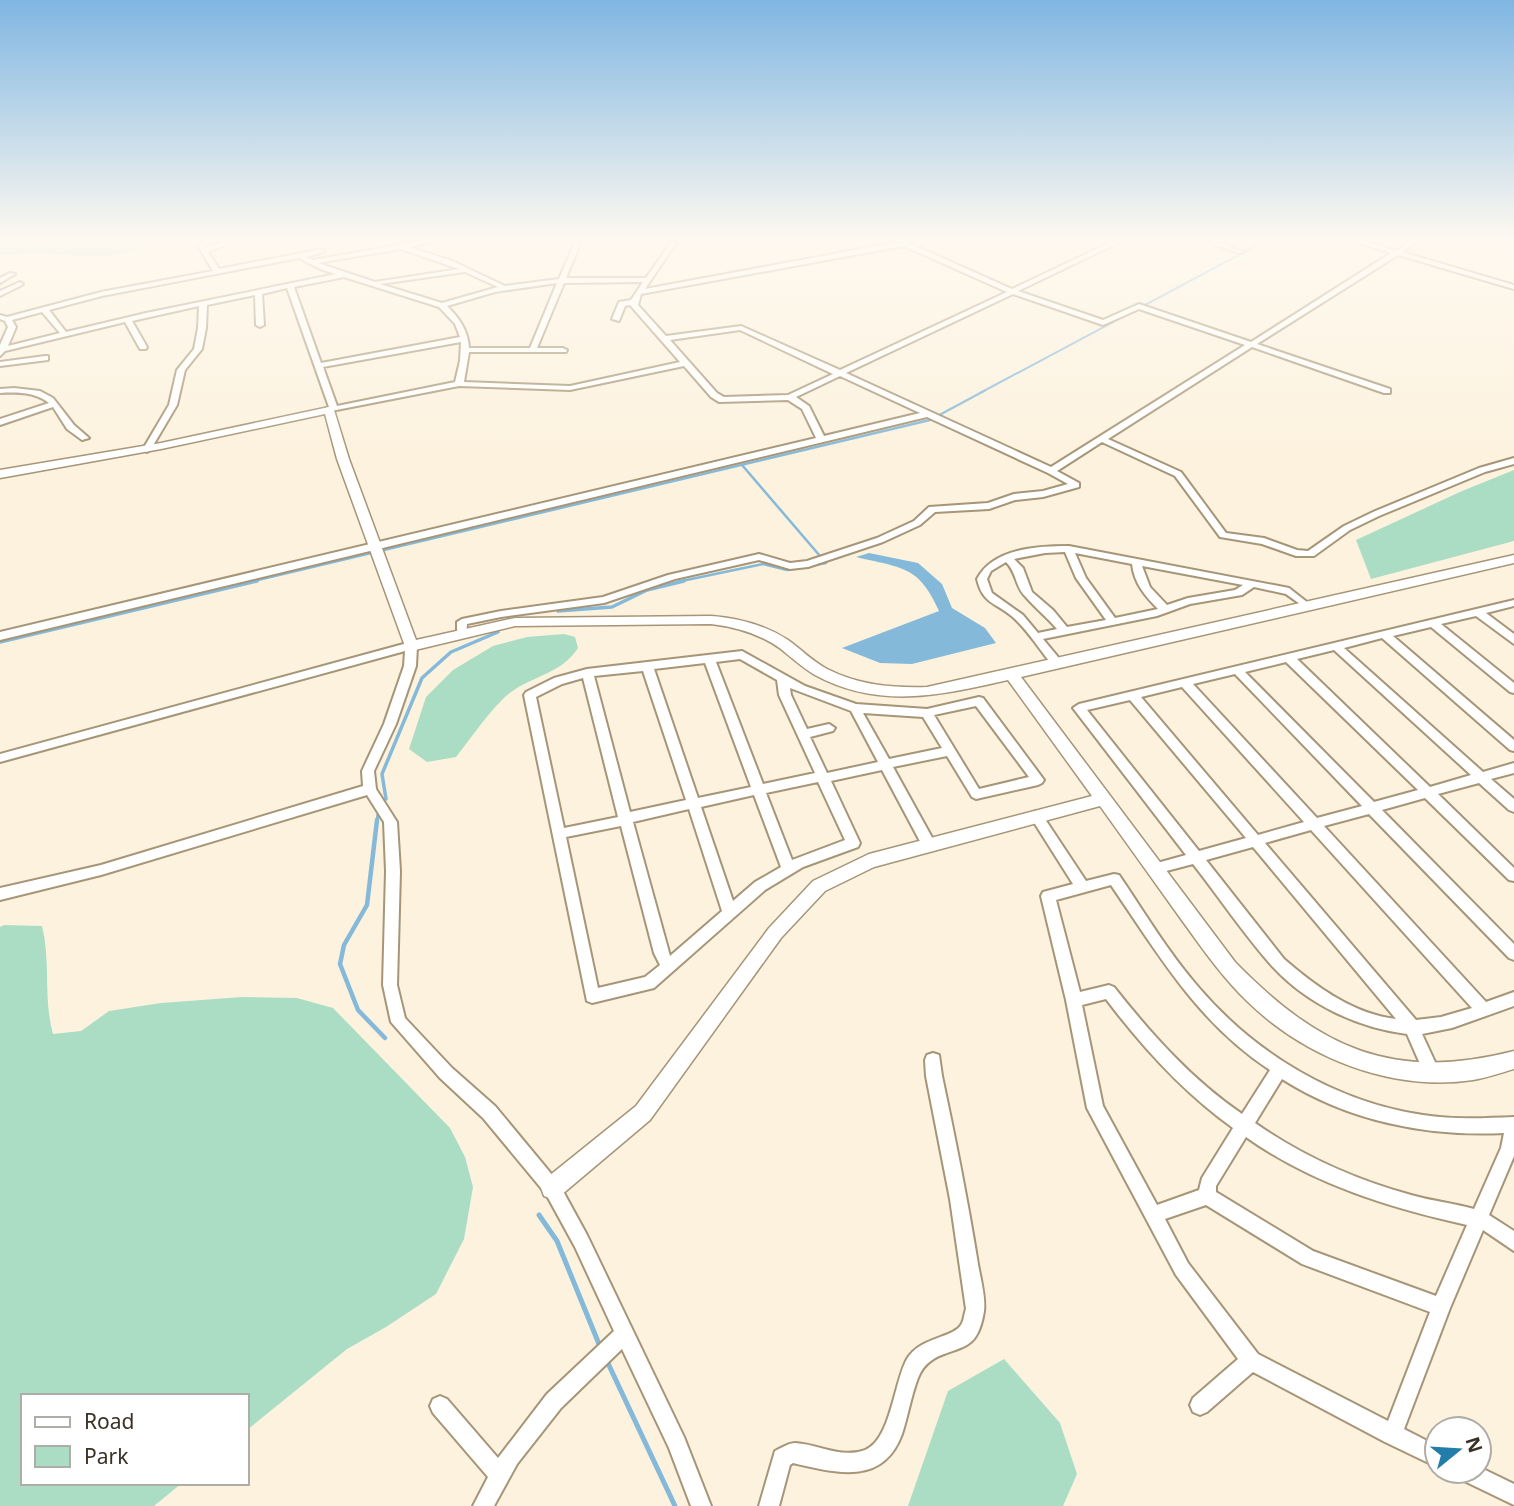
<svg xmlns="http://www.w3.org/2000/svg" width="1514" height="1506" font-family="'Noto Sans',sans-serif">
  <rect width="100%" height="100%" fill="#fcf2de"/>
  <g fill="#abddc5">
    <path d="M0,242H152C111,264 83,255 39,253C26,252 13,256 0,255Z"/>
    <polygon points="1514,470 1514,541 1371,579 1356,540 1462,491"/>
    <path d="M564,634L575,637L578,648C562,673 536,675 514,690C496,701 470,740 456,757L427,762L409,749L426,697L453,670L493,646L527,637Z"/>
    <path d="M4,925L42,926C51,961 43,999 53,1034L81,1031L109,1011L161,1003L242,997L297,998L333,1008L450,1128L465,1157L473,1187L464,1239L436,1294L386,1327L347,1349L247,1430V1396H23V1483H182L154,1506H0V927Z"/>
    <polygon points="1004,1359 1060,1423 1077,1474 1063,1506 908,1506 948,1391"/>
  </g>
  <path fill="#85b9da" d="M869,553L918,563L942,584L952,608L985,628L996,643L912,664L880,663L842,648L939,611C919,565 901,568 856,557Z"/>
  <g fill="none" stroke-linecap="round" stroke-linejoin="round">
    <polyline stroke="#85b9da" stroke-width="2" points="980,393 1263,242"/>
    <g stroke="#85b9da" stroke-width="2.5">
      <polyline points="250,582 930,420 984,391"/>
      <polyline points="677,582 763,564 787,570 826,563 742,465"/>
    </g>
    <g stroke="#85b9da" stroke-width="3.5">
      <polyline points="558,611 612,607 647,590 684,581"/>
      <polyline points="0,642 257,581"/>
      <polyline points="386,799 382,774 422,678 451,652 498,632"/>
      <polyline points="377,822 378,815"/>
    </g>
    <polyline stroke="#85b9da" stroke-width="4.5" points="377,820 367,905 344,945 340,964 358,1010 385,1038"/>
    <g stroke="#85b9da" stroke-width="5">
      <polyline points="539,1215 557,1241 601,1349"/>
      <polyline points="606,1359 675,1506"/>
    </g>
    <defs>
      <g id="minor">
        <path d="M203,242H212L205,247L206,248L222,242H232L208,252L219,269L322,249L324,250V252L306,257L313,260L416,242H433L409,247L452,261L505,286L559,279L575,242H581L566,278H646L670,244L680,242L674,246L645,289L898,242H912L911,244L1012,289L1111,242H1120L1018,291L1103,320L1139,304L1251,342L1391,253L1356,242H1368L1396,251L1409,242H1417L1402,252L1514,285V289L1398,255L1257,344L1390,389V393H1384L1252,347L1108,439L1181,472L1226,533L1264,538L1297,550L1308,551L1344,526L1373,512L1479,468L1514,458V464L1485,472L1379,516L1350,530L1314,556H1296L1262,544L1220,537L1175,476L1102,442L1057,471L1079,483V487L1043,497L1015,500L989,509L935,512L920,525L883,542L808,567L790,569L759,560L675,579L604,603L501,617L467,624L466,636L462,637L457,634V622L462,619L501,611L603,597L668,575L759,554L790,563L807,561L877,538L914,521L929,507L988,503L1014,494L1043,491L1068,484L1048,473L927,417L0,640V632L816,438L802,409L788,400L719,402L711,397L684,366L570,390L459,386L326,412V408L329,407L287,288L262,294L264,325L260,327L256,325L255,295L207,305L206,328L202,349L185,370L177,405L151,449L147,452L143,449L169,405L177,370L194,349L198,328L199,306L132,321L147,347L146,349H140L125,322L5,351L0,356V345L8,327L5,321L0,319V315L7,317L101,292L213,271L198,246ZM904,246L1007,292L840,370L741,326L666,336L638,305L641,294ZM401,249L459,269L375,282L318,263ZM299,258L320,269L336,274L146,313L66,332L49,310L102,296ZM465,272L498,287L442,303L380,284ZM344,277L439,307L455,324L460,337L321,363L294,287ZM643,282L631,300L619,302L612,319L619,321L625,306L630,305L680,362L570,386L464,382L469,352H566L567,350L563,348H537L564,283ZM557,283L530,348H469C468,330 459,318 447,306L495,292ZM1013,294L1103,325L1139,309L1245,345L1051,467L846,373ZM42,312L60,333L8,346L16,327L12,320ZM740,330L833,374L788,395L724,397L717,393L670,340ZM461,342L460,361L455,382L337,406L323,367ZM840,376L920,413L824,436L809,406L796,397Z"/>
        <polygon points="1207,242 1218,242 1244,252 1239,253"/>
        <polygon points="10,273 15,274 0,283 0,278"/>
        <polygon points="20,282 23,284 22,285 0,296 0,291"/>
        <polygon points="45,356 48,356 48,360 0,366 0,362"/>
        <path d="M14,388L40,391L53,398L74,425L89,438L82,440L67,429L53,407L0,425V419L49,403C35,392 17,392 0,393V389Z"/>
        <path d="M1069,546L1289,588L1312,606L1307,609L1286,594L1254,587L1242,595L1190,604L1157,616L1043,639L1063,663L1057,667L1053,666C1040,650 1029,632 1014,618C996,602 983,605 977,579C993,548 1038,546 1069,546ZM1065,552L1076,578L1106,620L1067,627L1053,610L1032,592L1023,568L1014,559L1045,553ZM1075,553L1132,564C1134,583 1145,596 1158,609L1115,618L1086,578ZM1006,562C1017,573 1015,586 1025,596C1035,608 1047,617 1057,629L1038,633L1023,615L992,593L987,579L991,571ZM1142,566L1243,585L1235,590L1188,598L1167,605L1150,587Z"/>
        <path d="M1514,600V606L1486,613L1514,634V644L1476,616L1441,624L1514,683V693L1510,692L1431,627L1393,636L1514,740V751L1510,750L1382,638L1344,648L1483,772L1514,763V773L1491,779L1514,799V812L1509,810L1479,783L1438,794L1514,868V881L1509,880L1425,798L1382,810L1514,944V960L1509,958L1369,814L1324,826L1486,1002L1514,992V1006L1452,1028L1422,1034L1441,1075L1439,1080L1433,1082L1427,1080L1407,1034C1358,1028 1307,1004 1273,967C1244,935 1220,898 1193,864L1155,874L1150,873L1148,869L1150,865L1186,855L1073,708L1079,704ZM1334,650L1471,775L1430,787L1297,659ZM1286,662L1418,790L1374,802L1245,672ZM1235,674L1362,806L1317,818L1193,684ZM1182,687L1304,822L1258,835L1141,697ZM1130,700L1246,838L1199,851L1087,710ZM1311,830L1472,1008L1441,1017L1416,1020L1265,843ZM1253,847L1396,1019C1353,1014 1315,986 1284,959L1206,860Z"/>
        <polygon points="411,642 417,646 416,666 396,724 374,771 376,789 397,822 400,871 397,985 405,1018 452,1068 495,1106 558,1182 587,1235 684,1437 711,1506 691,1506 669,1448 622,1349 561,1408 517,1464 494,1506 473,1506 488,1477 433,1413 430,1406 433,1399 440,1396 447,1399 498,1458 547,1394 614,1331 575,1247 546,1194 483,1118 440,1078 391,1022 383,985 386,871 384,822 367,795 101,875 0,900 0,888 101,865 363,786 362,771 384,724 404,666 405,651 0,762 0,754"/>
        <path d="M742,651L805,686L856,704L927,709L979,697L983,698L1044,780L1042,783L1038,785L976,799L972,797L947,756L893,767L935,843L933,847H923L882,770L831,781L860,843L858,847L803,867L765,890L654,988L592,1003L587,1001L524,695L526,692L554,678L587,669ZM740,659L777,680L779,695L815,773L763,784L716,662ZM705,663L751,787L698,798L654,669ZM643,671L686,800L630,812L594,676ZM583,678L618,817L564,828L536,697L562,684ZM790,688L851,711L878,762L827,773L810,737L833,731L835,728L829,724L807,729L791,695ZM976,706L1029,777L979,789L934,715ZM863,713L923,717L942,748L889,759ZM818,782L845,840L792,860L766,793ZM754,795L781,867L755,882L733,901L701,807ZM689,809L722,911L670,956L633,822ZM621,826L654,953L660,965L645,977L598,988L566,837Z"/>
        <path d="M1036,811L1041,813L1086,881L1114,874L1119,875C1145,913 1169,954 1200,989C1257,1055 1336,1102 1423,1115C1454,1120 1484,1118 1514,1117V1156L1489,1215L1514,1231V1251L1483,1230L1450,1308L1404,1429L1437,1446V1467L1385,1442L1253,1372L1207,1412L1200,1415L1193,1412L1190,1405L1193,1398L1238,1359L1176,1275L1087,1108L1066,1000L1041,896L1043,892L1073,884L1030,816L1031,813ZM1111,885C1158,954 1198,1023 1270,1070L1242,1114C1192,1080 1152,1035 1114,987L1109,985L1080,992L1056,900ZM1106,999C1143,1048 1183,1092 1233,1128L1202,1178L1199,1190L1157,1205L1103,1106L1082,1005ZM1282,1079C1348,1121 1427,1137 1504,1133L1501,1148L1474,1209C1453,1203 1432,1201 1411,1195C1356,1180 1302,1156 1255,1123ZM1246,1137C1312,1184 1390,1208 1467,1225L1436,1296L1313,1251L1216,1192V1186ZM1206,1205L1302,1264L1430,1312L1388,1421L1258,1354L1188,1263L1165,1219Z"/>
        <path d="M933,1053L939,1055L942,1076C955,1137 967,1197 977,1258C979,1274 986,1295 984,1311C983,1318 980,1330 976,1336C964,1356 930,1347 918,1378C911,1396 908,1416 902,1434C883,1486 836,1473 793,1463L790,1465L779,1506H759L775,1451C781,1448 789,1443 795,1443C818,1444 841,1459 865,1450C891,1440 894,1382 907,1359C920,1337 953,1338 961,1325C964,1321 964,1314 966,1309L950,1199L926,1076L925,1060L927,1055Z"/>
        <polygon points="1479,1467 1514,1484 1514,1505 1458,1478 1455,1471 1479,1471"/>
      </g>
      <path id="tertiary" d="M329,407L334,410L349,459L416,640L515,618L711,616C738,618 765,625 788,640C801,649 812,661 827,669C858,685 892,688 927,687L1514,555V563L1021,677L1235,962C1320,1049 1393,1082 1514,1051V1069C1500,1073 1486,1078 1473,1080C1392,1092 1306,1058 1248,1002C1222,977 1202,948 1181,919C1154,881 1127,844 1100,806L874,867L825,891L781,938L650,1120L560,1196L552,1199L544,1196L541,1188L544,1180L636,1106L769,928L813,881L869,854L1092,796L1008,680C942,695 879,710 815,675C803,668 792,658 781,649C760,634 736,627 711,624L515,626L411,651L406,649L337,459L325,414L161,449L0,478V470L161,443Z"/>
    </defs>
    <use href="#minor" stroke="#a69577" stroke-width="4"/>
    <use href="#tertiary" stroke="#a69577" stroke-width="3"/>
    <use href="#minor" fill="#fff" fill-rule="evenodd"/>
    <use href="#tertiary" fill="#fff" fill-rule="evenodd"/>
  </g>
  <linearGradient id="sky" x2="0" y2="1"><stop stop-color="#80b6e2"/><stop offset="0.53" stop-color="#fef9f0"/><stop offset="1" stop-color="#fef9f0" stop-opacity="0"/></linearGradient>
  <rect width="1514" height="453" fill="url(#sky)"/>
  <rect x="21" y="1394" width="228" height="91" fill="#ffffff" stroke="#afada7" stroke-width="2"/>
  <rect x="35" y="1417" width="35" height="10" fill="#ffffff" stroke="#afada7" stroke-width="2"/>
  <text x="84" y="1429" font-size="21" fill="#383124">Road</text>
  <rect x="35" y="1446" width="35" height="21" fill="#abddc5" stroke="#afada7" stroke-width="2"/>
  <text x="84" y="1464" font-size="21" fill="#383124">Park</text>
  <g transform="translate(1458 1450) rotate(72)"><circle r="33" fill="#ffffff" stroke="#afada7" stroke-width="2"/>
  <path d="M0-5L12 26L0 18L-12 26Z" fill="#237dab"/>
  <text y="-10" font-size="19" font-weight="bold" text-anchor="middle" fill="#383124">N</text>
  </g>
</svg>
